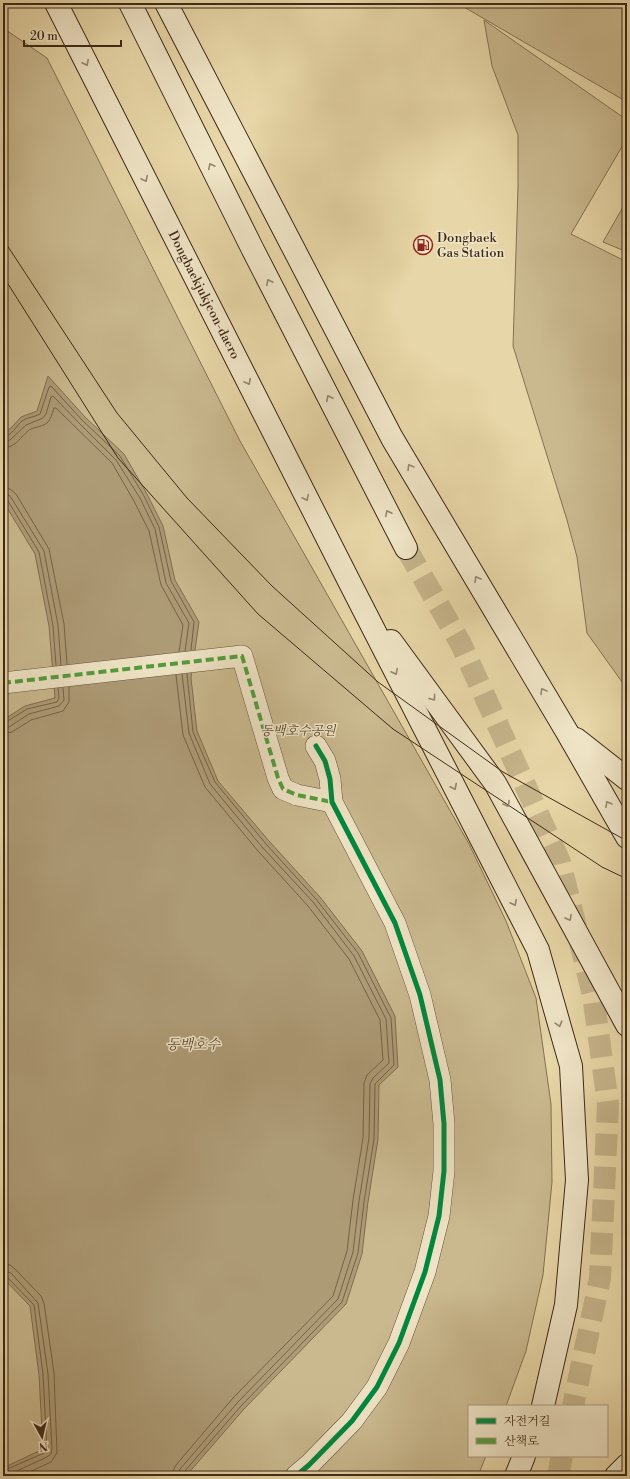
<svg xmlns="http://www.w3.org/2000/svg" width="630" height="1479" font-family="'Libre Bodoni','Noto Serif KR',serif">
  <rect width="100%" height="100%" fill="#e7d6a7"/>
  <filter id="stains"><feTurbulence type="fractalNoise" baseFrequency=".005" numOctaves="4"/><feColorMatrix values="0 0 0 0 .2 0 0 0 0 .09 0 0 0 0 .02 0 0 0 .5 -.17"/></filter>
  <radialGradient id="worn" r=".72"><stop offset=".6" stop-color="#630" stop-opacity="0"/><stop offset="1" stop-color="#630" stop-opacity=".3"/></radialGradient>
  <g fill="#cab98f" stroke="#847153">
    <polygon points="457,3 627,3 627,102"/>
    <polygon points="484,20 627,120 627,138 571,234 627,262 627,689 587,633 577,557 567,520 513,346 518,187 518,135 492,66"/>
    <polygon points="3,28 47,58 240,441 469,844 506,921 536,998 551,1104 552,1182 543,1275 526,1351 506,1406 469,1406 469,1456 486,1456 478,1476 3,1476"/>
    <polygon points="627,200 627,252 603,242"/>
  </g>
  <polygon fill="#ad9b76" stroke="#806d50" points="48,376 85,417 124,454 147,494 163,526 175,580 199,622 191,678 197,731 218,781 269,841 320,897 362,951 395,1016 398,1067 379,1085 378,1139 368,1202 362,1254 346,1304 244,1409 186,1476 3,1476 3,1468 43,1449 39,1375 30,1306 3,1278 3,720 25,706 55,698 49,626 35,554 3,501 3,434 12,427 21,417 37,411"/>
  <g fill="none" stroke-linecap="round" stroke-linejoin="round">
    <g stroke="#756246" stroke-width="1">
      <path d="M3,437C12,436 16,426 22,421C27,417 35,417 40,414L49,387L51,386L82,420L120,456L144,496L159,527L171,581L194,622L191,650"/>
      <polyline points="3,442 10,440 26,425 43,418 46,414 51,397 53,396 79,423 116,460 140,498 155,529 166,583 189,623 185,651"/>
      <path d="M3,448C17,447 20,437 29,430C34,427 42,427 47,423C51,419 52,414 54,408H56L112,463L134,501L149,531L161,585L183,625L179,652"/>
      <polyline points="3,488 10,489 16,494 49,549 64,624 67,664"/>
      <polyline points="3,494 9,495 12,499 44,551 58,625 61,665"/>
      <polyline points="3,499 8,501 39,552 53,626 56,665"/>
      <polyline points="3,723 6,722 27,709 57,702 59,698 58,688"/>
      <polyline points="3,728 9,727 29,714 59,706 64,700 63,688"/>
      <polyline points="3,734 12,732 31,720 63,711 69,702 69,687"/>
      <polyline points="3,1264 10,1265 15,1269 41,1296 44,1303 54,1373 57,1453 51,1462 21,1476"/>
      <polyline points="3,1270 11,1273 38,1303 48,1374 52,1449 51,1454 47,1457 6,1476"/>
      <polyline points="3,1276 7,1277 34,1305 43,1374 47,1449 44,1453 3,1471"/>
      <polyline points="172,1476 173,1471 176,1465 233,1398 333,1296 347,1251 353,1200 363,1138 364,1083 367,1075 383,1060 380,1020 349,959 308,906 258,851 205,787 183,735 176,675"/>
      <polyline points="178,1476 180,1469 238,1402 338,1299 353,1252 359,1201 369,1138 370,1084 373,1078 389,1063 386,1019 354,956 313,902 262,847 210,784 189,733 182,674"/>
      <polyline points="183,1476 184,1472 241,1406 342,1302 358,1253 364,1202 374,1139 375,1084 394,1065 391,1018 358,953 316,899 266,844 215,782 193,732 187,674"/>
    </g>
    <g stroke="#c5b38a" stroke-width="22" stroke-dasharray="22 11" stroke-linecap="butt">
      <polyline points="406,548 461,644 560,862 593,995 608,1104 600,1278 573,1406"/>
      <polyline points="558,1476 562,1456"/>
    </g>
    <defs>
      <g id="pedestrian">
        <polyline points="3,683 242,656 278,778 283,789 297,795 332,802"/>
        <polyline points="296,1476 309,1465 352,1421 377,1387 399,1343 425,1272 439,1216 444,1171 444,1124 440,1080 420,995 395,923 332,802 330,779 325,761 316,746"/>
      </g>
      <g id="secondary">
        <polyline points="56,3 352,587 538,950 571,1066 577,1180 566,1305 543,1406"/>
        <polyline points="130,3 252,248 406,548"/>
        <polyline points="166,3 392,438 567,732 627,837"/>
        <polyline points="391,641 495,783 627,1025"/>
        <polyline points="576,739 627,779"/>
        <polyline points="516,1476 524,1456"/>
        <polyline points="616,1476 627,1465"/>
      </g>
    </defs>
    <use href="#pedestrian" stroke="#68543b" stroke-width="22"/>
    <use href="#secondary" stroke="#3d2917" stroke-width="24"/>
    <use href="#pedestrian" stroke="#efe4c6" stroke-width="21"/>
    <use href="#secondary" stroke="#efe4c6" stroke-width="22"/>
    <g stroke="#3d2917" stroke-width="1">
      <polyline points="3,239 117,413 187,498 272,586 378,682 503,772 627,841"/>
      <polyline points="3,276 118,458 258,614 393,729 602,867 627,879"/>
    </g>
    <polyline stroke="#539c3d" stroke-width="4" stroke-dasharray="8 4" stroke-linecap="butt" points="3,683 242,656 278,778 283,789 297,795 332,802"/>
    <defs>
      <polyline id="cycleway" points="296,1476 309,1465 352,1421 377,1387 399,1343 425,1272 439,1216 444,1171 444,1124 440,1080 420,995 395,923 332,802 330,779 325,761 316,746"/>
    </defs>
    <use href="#cycleway" stroke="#efe4c6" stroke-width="8"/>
    <use href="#cycleway" stroke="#00873e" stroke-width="5"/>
  </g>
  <defs><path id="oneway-chevron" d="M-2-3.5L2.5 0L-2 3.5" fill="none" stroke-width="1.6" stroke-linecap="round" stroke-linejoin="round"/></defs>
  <g stroke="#96866e">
    <use href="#oneway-chevron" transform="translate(86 63) rotate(63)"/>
    <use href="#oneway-chevron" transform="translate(211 166) rotate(-117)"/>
    <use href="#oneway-chevron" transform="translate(145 179) rotate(63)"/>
    <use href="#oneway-chevron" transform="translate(269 282) rotate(-117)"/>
    <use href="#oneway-chevron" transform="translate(248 382) rotate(63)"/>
    <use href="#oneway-chevron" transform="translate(329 398) rotate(-117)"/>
    <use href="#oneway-chevron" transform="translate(410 467) rotate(-121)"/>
    <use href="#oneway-chevron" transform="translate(306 498) rotate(63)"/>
    <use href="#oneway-chevron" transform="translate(388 513) rotate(-117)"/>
    <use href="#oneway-chevron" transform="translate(477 579) rotate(-121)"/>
    <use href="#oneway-chevron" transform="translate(395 672) rotate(63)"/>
    <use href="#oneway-chevron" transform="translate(543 691) rotate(-120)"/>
    <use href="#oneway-chevron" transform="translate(433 698) rotate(54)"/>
    <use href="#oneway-chevron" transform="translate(454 787) rotate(63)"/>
    <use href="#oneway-chevron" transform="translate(507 804) rotate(61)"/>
    <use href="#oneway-chevron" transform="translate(608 804) rotate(-120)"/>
    <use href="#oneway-chevron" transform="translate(514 903) rotate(63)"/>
    <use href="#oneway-chevron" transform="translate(569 918) rotate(61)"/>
    <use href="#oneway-chevron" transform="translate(559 1024) rotate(74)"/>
  </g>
  <defs>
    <symbol id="fuel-ring" viewBox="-11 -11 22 22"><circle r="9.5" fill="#efe4c6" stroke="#8f2418" stroke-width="1.5"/><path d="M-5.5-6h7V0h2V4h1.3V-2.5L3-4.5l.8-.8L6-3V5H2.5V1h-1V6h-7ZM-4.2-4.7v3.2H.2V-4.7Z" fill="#8f2418"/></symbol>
  </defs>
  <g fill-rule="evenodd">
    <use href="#fuel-ring" x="412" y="234" width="22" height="22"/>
  </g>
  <g text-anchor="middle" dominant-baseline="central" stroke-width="3" stroke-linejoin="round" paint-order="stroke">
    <g font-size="13" fill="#3d2917" stroke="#efe4c6" text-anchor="start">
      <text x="437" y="238">Dongbaek<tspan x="437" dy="15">Gas Station</tspan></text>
    </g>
    <g font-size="13" fill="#3d2917" stroke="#efe4c6">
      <text transform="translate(204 295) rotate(63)">Dongbaekjukjeon-daero</text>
    </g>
    <g font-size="13" font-style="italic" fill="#59462f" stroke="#efe4c6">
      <text x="298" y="731">동백호수공원</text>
    </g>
    <g font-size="14" font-style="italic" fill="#5f4b34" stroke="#efe4c6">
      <text x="193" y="1045">동백호수</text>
    </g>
  </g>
  <rect width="630" height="1479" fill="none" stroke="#e7d6a7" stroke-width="16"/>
  <rect x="4" y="4" width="622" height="1471" fill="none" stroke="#3d2917" stroke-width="2"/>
  <rect x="8" y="8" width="614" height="1463" fill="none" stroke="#3d2917"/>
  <rect x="468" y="1405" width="140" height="52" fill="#efe4c6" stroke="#a89980"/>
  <rect x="476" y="1418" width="20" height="6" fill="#00873e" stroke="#a89980"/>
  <text x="504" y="1425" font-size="12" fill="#3d2917">자전거길</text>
  <rect x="476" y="1438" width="20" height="6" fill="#539c3d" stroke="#a89980"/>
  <text x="504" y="1445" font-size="12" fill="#3d2917">산책로</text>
  <g transform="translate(42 1437) rotate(172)" stroke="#efe4c6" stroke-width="3" paint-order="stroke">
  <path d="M0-3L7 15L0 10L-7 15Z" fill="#3d2917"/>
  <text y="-6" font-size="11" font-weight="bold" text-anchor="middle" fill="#3d2917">N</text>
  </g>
  <path d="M24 40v6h97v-6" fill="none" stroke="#3d2917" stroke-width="2"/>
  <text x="30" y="40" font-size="12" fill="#3d2917" stroke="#efe4c6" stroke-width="3" paint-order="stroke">20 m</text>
  <rect width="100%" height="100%" filter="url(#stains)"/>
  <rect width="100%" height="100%" fill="url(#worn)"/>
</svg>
